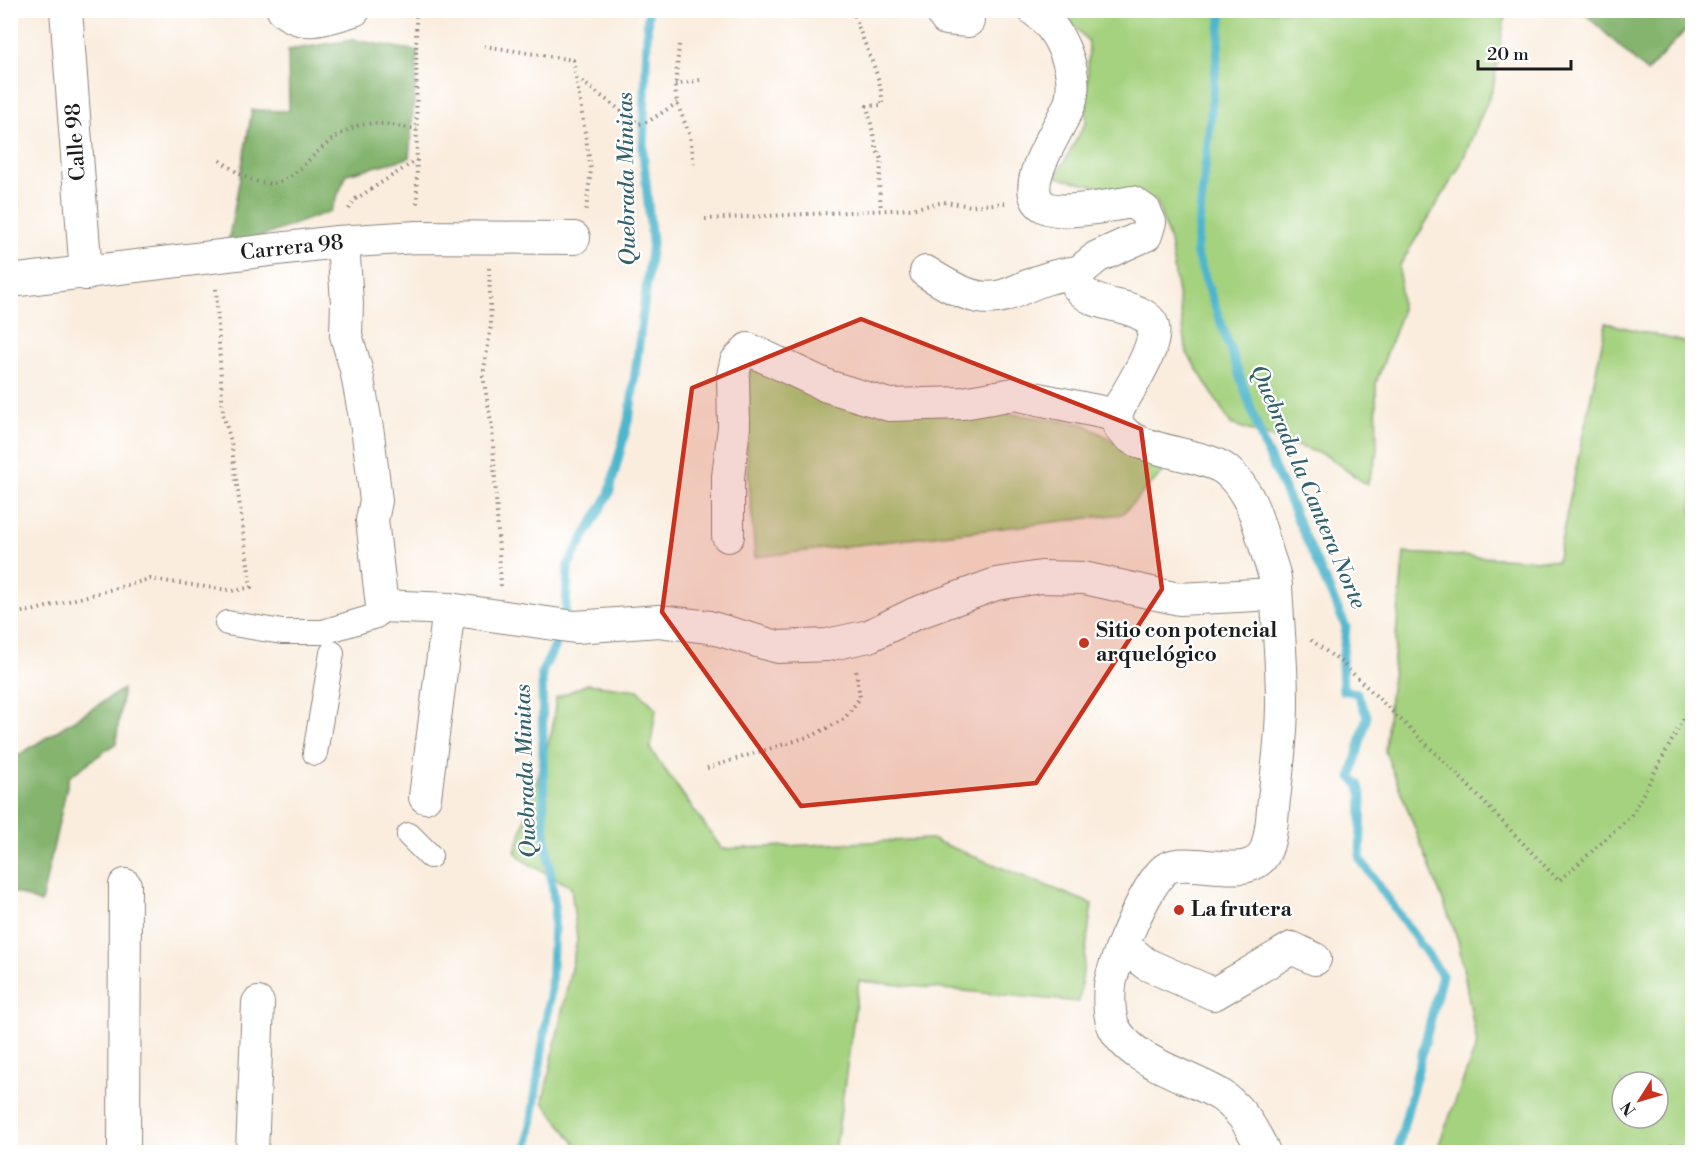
<svg xmlns="http://www.w3.org/2000/svg" width="1703" height="1163" font-family="'Libre Bodoni',serif">
  <rect width="100%" height="100%" fill="#fff"/>
  <filter id="ink" filterUnits="userSpaceOnUse"><feTurbulence type="fractalNoise" baseFrequency=".0167" numOctaves="2"/><feDisplacementMap in="SourceGraphic" scale="12" xChannelSelector="R" yChannelSelector="G"/><feConvolveMatrix kernelMatrix="1 2 1 2 8 2 1 2 1" color-interpolation-filters="sRGB"/></filter>
  <filter id="wash" filterUnits="userSpaceOnUse"><feTurbulence type="fractalNoise" baseFrequency=".008" numOctaves="4" result="noise"/><feDisplacementMap in="SourceGraphic" scale="24" xChannelSelector="R" yChannelSelector="G"/><feGaussianBlur stdDeviation="1.35" result="paint"/><feColorMatrix in="noise" values="0 0 0 0 0 0 0 0 0 0 0 0 0 0 0 0 0 1.4 0 .05"/><feComposite in="paint" operator="in"/></filter>
  <g filter="url(#wash)">
    <rect width="100%" height="100%" fill="#faedde"/>
    <g fill="#a5d27f" stroke="#60774e" stroke-width="1.5" fill-rule="evenodd">
      <polygon points="1061,11 1506,11 1493,88 1460,166 1400,265 1401,314 1376,383 1377,455 1367,485 1325,455 1231,424 1187,353 1170,242 1156,200 1056,177 1086,122 1089,42"/>
      <path d="M1606,323L1689,343L1692,365V1152H1436L1477,1044L1458,940L1385,751L1404,553L1557,561ZM1622,1082H1658V1118H1622Z"/>
      <polygon points="752,358 820,398 990,411 1084,424 1164,471 1122,514 755,557 741,377"/>
      <polygon points="587,684 638,690 656,709 650,749 722,849 931,839 1092,904 1079,1002 859,981 835,1152 582,1152 543,1102 577,940 571,887 524,861 515,852 552,731 556,698"/>
    </g>
    <g fill="#84b46e" stroke="#506845" stroke-width="1.5">
      <polygon points="1582,11 1692,11 1692,23 1647,72"/>
      <polygon points="353,40 418,51 409,158 347,174 331,211 227,249 252,110 289,111 288,50"/>
      <polygon points="123,689 116,743 69,777 41,903 11,891 11,760"/>
    </g>
    <g fill="none" stroke-linecap="round" stroke-linejoin="round">
      <g stroke="#4eb5cc" stroke-width="9">
        <polyline points="1222,10 1196,252 1264,445 1346,627 1342,663 1343,690 1357,693 1367,716 1351,777 1358,784 1362,796 1360,859 1442,975 1397,1152"/>
        <polyline points="527,1152 551,988 555,906 544,825 542,672 565,626 568,565 609,494 630,413 652,243 643,153 648,10"/>
      </g>
    </g>
  </g>
  <g filter="url(#ink)">
    <g fill="none" stroke-linecap="round" stroke-linejoin="round">
      <defs>
        <g id="pedestrian">
          <polyline points="227,623 282,632 323,632 376,616 382,606"/>
          <polyline points="315,753 332,653"/>
          <polyline points="409,835 430,856"/>
        </g>
        <g id="minor">
          <polyline points="66,10 86,274"/>
          <path d="M283,10C303,29 330,17 354,10"/>
          <polyline points="946,10 944,16 946,19 968,21"/>
          <path d="M1034,10C1059,27 1078,70 1071,100C1065,123 1012,190 1045,207C1063,216 1112,205 1132,202L1145,211L1150,222L1146,235L1097,257L1079,272L1077,286C1089,300 1100,302 1118,306C1129,309 1143,312 1151,322C1164,339 1126,394 1117,411C1110,454 1201,449 1227,471C1252,493 1258,522 1267,552C1270,563 1276,575 1276,586C1278,625 1282,664 1282,703C1282,735 1278,767 1274,799C1272,816 1272,839 1264,854C1248,882 1191,856 1167,868C1149,877 1113,963 1110,985C1109,996 1109,1014 1113,1025C1128,1062 1191,1076 1222,1096C1243,1111 1253,1130 1264,1152"/>
          <polyline points="343,242 347,303 346,335 356,369 368,434 376,501 372,520 382,606 449,609"/>
          <path d="M926,272C1008,326 1003,280 1079,272"/>
          <polyline points="10,281 337,242 417,237 574,238"/>
          <polyline points="728,536 728,477 734,427 733,376 736,362 748,349 827,386 889,405 963,403 1014,394 1116,415"/>
          <polyline points="425,797 449,609 575,627 659,621 709,627 778,647 827,645 869,636 914,614 996,584 1041,577 1084,578 1179,599 1276,594"/>
          <polyline points="1123,945 1146,964 1214,994 1292,948 1315,959"/>
          <polyline points="124,1152 125,885"/>
          <polyline points="252,1152 258,1003"/>
        </g>
      </defs>
      <use href="#pedestrian" stroke="#8b847d" stroke-width="26"/>
      <use href="#minor" stroke="#8b847d" stroke-width="34"/>
      <g stroke="#8b847d" stroke-width="4" stroke-dasharray="1.5 4.5" stroke-linecap="butt">
        <polyline points="416,10 417,207"/>
        <path d="M853,10C860,39 884,78 882,105L867,106L877,151L882,159L879,183L881,210"/>
        <polyline points="679,45 675,89 677,103 690,136 694,164"/>
        <polyline points="484,46 573,60 591,169 586,210"/>
        <polyline points="577,78 639,124 649,121 677,103"/>
        <polyline points="675,85 700,80"/>
        <path d="M220,160C292,218 296,152 354,127C372,119 398,127 417,129"/>
        <polyline points="349,209 354,200 417,160"/>
        <polyline points="705,219 911,209 944,202 972,206 1005,203"/>
        <polyline points="489,268 491,325 483,376 492,427 501,586"/>
        <polyline points="10,614 35,610 150,579 235,591 251,587 231,442 223,414 216,288"/>
        <polyline points="1311,640 1342,663 1457,774 1559,881 1631,816 1684,718 1692,719"/>
        <polyline points="707,768 814,735 844,719 860,698 856,670"/>
        <polyline points="10,926 12,919"/>
        <polyline points="1648,1152 1675,1145 1692,1145"/>
      </g>
      <use href="#pedestrian" stroke="#fff" stroke-width="24"/>
      <use href="#minor" stroke="#fff" stroke-width="32"/>
    </g>
  </g>
  <path fill="#c8321e" fill-opacity="0.2" stroke="#c8321e" stroke-width="4.5" stroke-linejoin="round" d="M861,319L1141,429L1162,589L1036,783L801,806L662,612L692,388Z"/>
  <g fill="#c8321e" stroke="#fff" stroke-width="2">
    <circle cx="1084" cy="643" r="6"/>
    <circle cx="1179" cy="910" r="6"/>
  </g>
  <g text-anchor="middle" dominant-baseline="central" stroke-width="4.5" stroke-linejoin="round" paint-order="stroke">
    <g font-size="21" fill="#1c1c1c" stroke="#fff">
      <text transform="translate(76 142) rotate(-94)">Calle 98</text>
      <text transform="translate(292 248) rotate(-6)">Carrera 98</text>
    </g>
    <g font-size="21" font-weight="bold" fill="#1c1c1c" stroke="#fff" text-anchor="start">
      <text x="1096" y="631">Sitio con potencial<tspan x="1096" dy="24">arquelógico</tspan></text>
      <text x="1191" y="910">La frutera</text>
    </g>
    <g font-size="22" font-style="italic" fill="#32616b" stroke="#fff">
      <text transform="translate(627 179) rotate(-91)">Quebrada Minitas</text>
      <text transform="translate(1308 487) rotate(67)">Quebrada la Cantera Norte</text>
      <text transform="translate(526 771) rotate(-92)">Quebrada Minitas</text>
    </g>
  </g>
  <rect width="1703" height="1163" fill="none" stroke="#fff" stroke-width="36"/>
  <g transform="translate(1640 1100) rotate(233)"><circle r="28" fill="#ffffff" stroke="#a4a4a4" stroke-width="1.5"/>
  <path d="M0-4.5L10 22L0 15L-10 22Z" fill="#c8321e"/>
  <text y="-9" font-size="16" font-weight="bold" text-anchor="middle" fill="#1c1c1c">N</text>
  </g>
  <path d="M1478 60v9h93v-9" fill="none" stroke="#1c1c1c" stroke-width="3"/>
  <text x="1487" y="60" font-size="18" fill="#1c1c1c" stroke="#ffffff" stroke-width="4.5" paint-order="stroke">20 m</text>
</svg>
